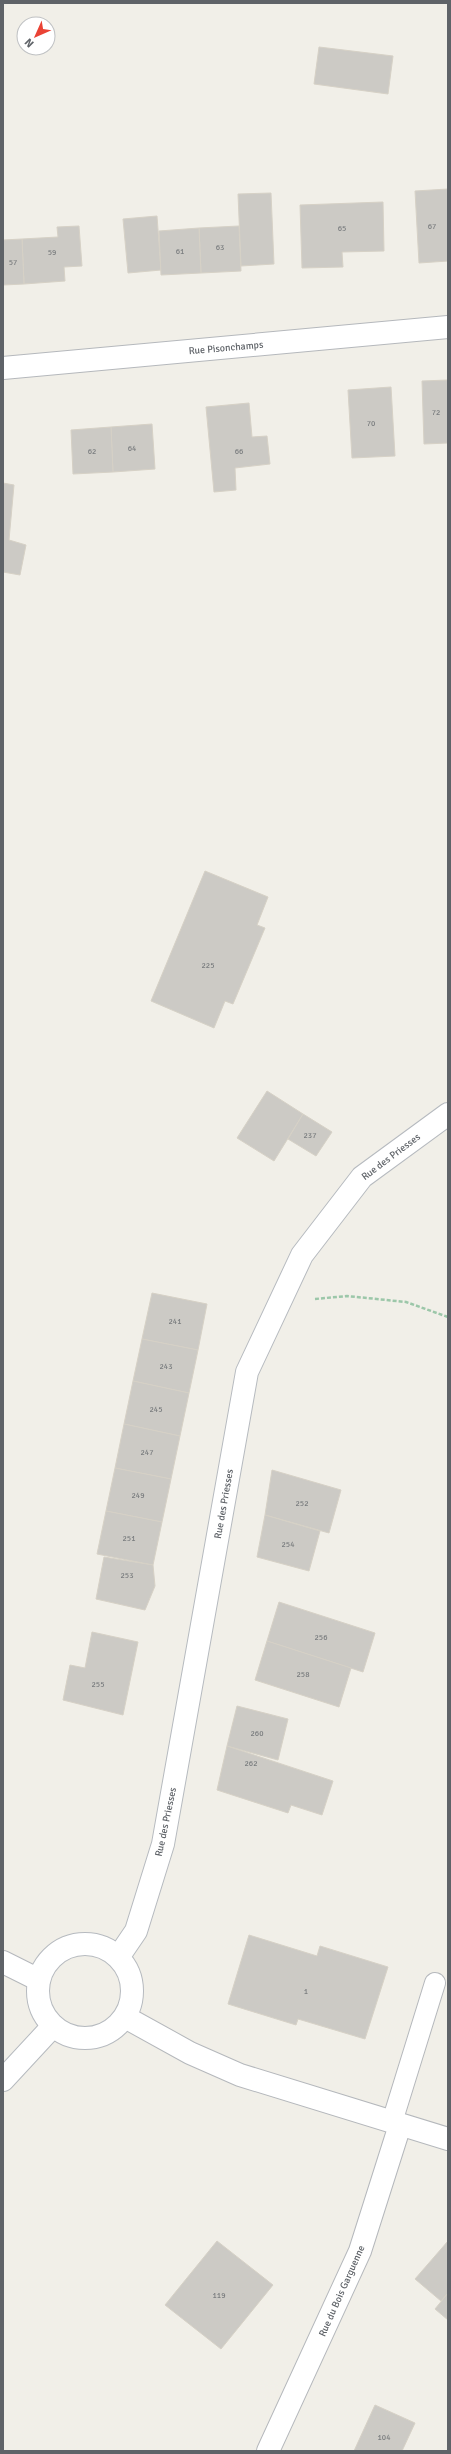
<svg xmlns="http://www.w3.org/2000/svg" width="451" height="2454" font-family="Signika,sans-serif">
  <rect width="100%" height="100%" fill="#f1efe8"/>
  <g fill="#cccac5" stroke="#d6d1c6">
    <polygon points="319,47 393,56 388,94 314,84"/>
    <polygon points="448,189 448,261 419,263 415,191"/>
    <polygon points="271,193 274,264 241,266 238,194"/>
    <polygon points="383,202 384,251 342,252 343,267 302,268 300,205"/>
    <polygon points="157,216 161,270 128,273 123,219"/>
    <polygon points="79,226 82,266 64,267 65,281 24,284 22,239 58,237 57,227"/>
    <polygon points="239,226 241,271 201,273 199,228"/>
    <polygon points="199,228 201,273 161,275 159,231"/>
    <polygon points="22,239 24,284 3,285 3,240"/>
    <polygon points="448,380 448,443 424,444 422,381"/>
    <polygon points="391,387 395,456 352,458 348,390"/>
    <polygon points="249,403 252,437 267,436 270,464 235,468 236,490 214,492 206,407"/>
    <polygon points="152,424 155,469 113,472 111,427"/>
    <polygon points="111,427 113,472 73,474 71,430"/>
    <polygon points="3,483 14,485 9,540 26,545 20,575 3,572"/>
    <polygon points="205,871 268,897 257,925 265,928 233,1004 225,1001 214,1028 151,1001"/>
    <polygon points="267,1091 303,1114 274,1161 237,1138"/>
    <polygon points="303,1114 332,1132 316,1156 288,1139"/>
    <polygon points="152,1293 207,1304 198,1350 142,1339"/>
    <polygon points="142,1339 198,1350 189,1393 133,1381"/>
    <polygon points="133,1381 189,1393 180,1436 124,1424"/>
    <polygon points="124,1424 180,1436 171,1479 115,1468"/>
    <polygon points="115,1468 171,1479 162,1522 106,1511"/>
    <polygon points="272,1470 341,1490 329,1533 265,1515"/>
    <polygon points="106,1511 162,1522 153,1565 97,1554"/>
    <polygon points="265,1515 320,1531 309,1571 257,1557"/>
    <polygon points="104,1557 153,1565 155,1586 145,1610 96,1599"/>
    <polygon points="279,1602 375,1633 363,1672 267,1641"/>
    <polygon points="92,1632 138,1642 123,1715 63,1700 70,1665 85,1668"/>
    <polygon points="267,1641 351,1668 339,1707 255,1680"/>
    <polygon points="237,1706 288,1719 278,1760 227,1746"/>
    <polygon points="227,1746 333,1781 322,1815 291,1805 288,1813 217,1790"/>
    <polygon points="249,1935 317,1956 320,1946 388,1967 365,2039 298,2019 296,2025 228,2004"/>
    <polygon points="217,2241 273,2285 221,2349 165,2305"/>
    <polygon points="448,2241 448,2293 441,2301 415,2279"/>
    <polygon points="448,2293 448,2320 435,2309"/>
    <polygon points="375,2405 415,2423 402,2451 354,2451"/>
  </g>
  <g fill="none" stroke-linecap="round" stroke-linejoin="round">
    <defs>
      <polyline id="lane" points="392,2122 435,1983"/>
      <g id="street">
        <polyline points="3,368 448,327"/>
        <polyline points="3,1962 39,1980"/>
        <polyline points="125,2017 190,2053 240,2075 448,2139"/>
        <polyline points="268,2451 360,2251 400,2125"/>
      </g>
      <g id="secondary">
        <circle cx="85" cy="1991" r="47"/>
        <polyline points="119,1956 136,1931 163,1844 247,1372 302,1255 362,1177 448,1114"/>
        <polyline points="3,2080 53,2026"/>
      </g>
    </defs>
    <use href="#lane" stroke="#b5b8bc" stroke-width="22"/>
    <use href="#street" stroke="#b5b8bc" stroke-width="24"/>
    <use href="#secondary" stroke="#b6babf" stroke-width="24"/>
    <polyline stroke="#9cc7a9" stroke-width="2.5" stroke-dasharray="4 2" stroke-linecap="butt" points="315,1299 347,1296 406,1302 448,1317"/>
    <use href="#lane" stroke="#fff" stroke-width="20"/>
    <use href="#street" stroke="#fff" stroke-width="22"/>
    <use href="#secondary" stroke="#fff" stroke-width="22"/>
  </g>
  <g text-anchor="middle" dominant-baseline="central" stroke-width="3" stroke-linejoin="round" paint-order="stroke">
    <g font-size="8" fill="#7a7d7f">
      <text x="432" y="226">67</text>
      <text x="342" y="228">65</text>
      <text x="220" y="247">63</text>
      <text x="180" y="251">61</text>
      <text x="52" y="252">59</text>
      <text x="13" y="262">57</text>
      <text x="436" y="412">72</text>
      <text x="371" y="423">70</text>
      <text x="132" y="448">64</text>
      <text x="92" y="451">62</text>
      <text x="239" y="451">66</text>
      <text x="208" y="965">225</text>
      <text x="310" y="1135">237</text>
      <text x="175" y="1321">241</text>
      <text x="166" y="1366">243</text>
      <text x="156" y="1409">245</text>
      <text x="147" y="1452">247</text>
      <text x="138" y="1495">249</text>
      <text x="302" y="1503">252</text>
      <text x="129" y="1538">251</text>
      <text x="288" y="1544">254</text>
      <text x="127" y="1575">253</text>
      <text x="321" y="1637">256</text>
      <text x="303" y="1674">258</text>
      <text x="98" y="1684">255</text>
      <text x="257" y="1733">260</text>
      <text x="251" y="1763">262</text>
      <text x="306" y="1991">1</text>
      <text x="219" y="2295">119</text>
      <text x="384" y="2437">104</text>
    </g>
    <g font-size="10" fill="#5f6368" stroke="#fff">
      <text transform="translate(226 348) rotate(-5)">Rue Pisonchamps</text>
      <text transform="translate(391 1157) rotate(-37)">Rue des Priesses</text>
      <text transform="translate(224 1504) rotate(-80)">Rue des Priesses</text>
      <text transform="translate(166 1822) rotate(-78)">Rue des Priesses</text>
      <text transform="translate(342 2291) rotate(-66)">Rue du Bois Garguenne</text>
    </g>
  </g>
  <rect width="451" height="2454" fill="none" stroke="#5f6368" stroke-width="8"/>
  <g transform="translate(36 36) rotate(225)"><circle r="19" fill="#ffffff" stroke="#bfc1c3"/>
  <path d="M0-3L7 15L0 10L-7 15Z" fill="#ea4335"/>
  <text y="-6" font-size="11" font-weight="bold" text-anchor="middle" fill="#5f6368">N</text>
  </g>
</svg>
